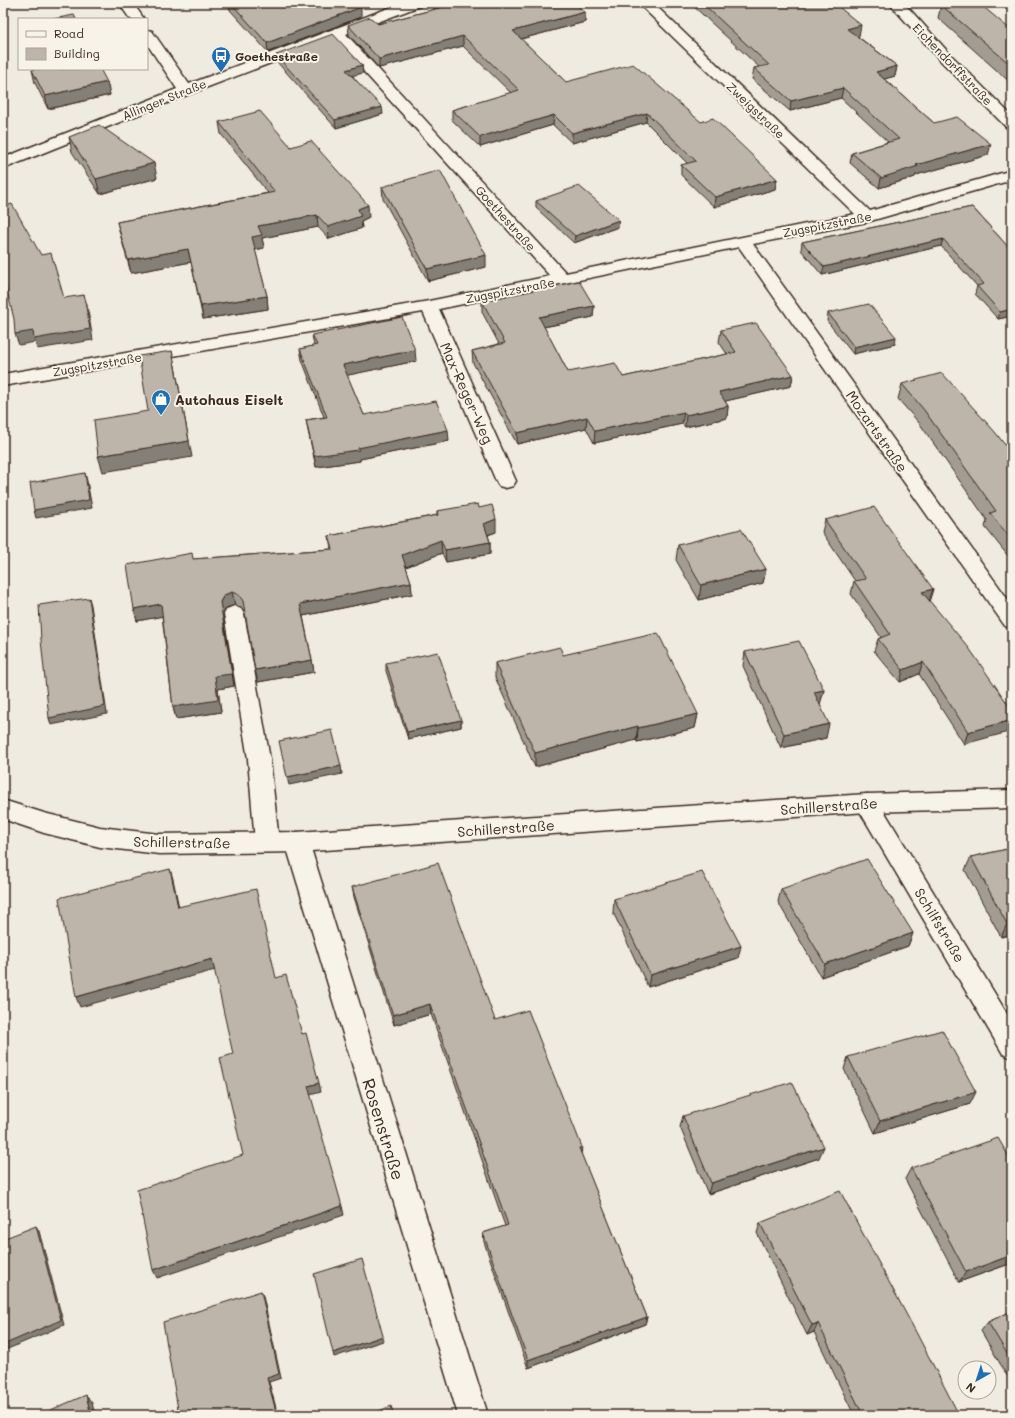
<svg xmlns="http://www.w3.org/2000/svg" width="1015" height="1418" font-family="Mali,sans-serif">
  <rect width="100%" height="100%" fill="#efebe0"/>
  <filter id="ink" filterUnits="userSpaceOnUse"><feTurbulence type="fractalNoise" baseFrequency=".025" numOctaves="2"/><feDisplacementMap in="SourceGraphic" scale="8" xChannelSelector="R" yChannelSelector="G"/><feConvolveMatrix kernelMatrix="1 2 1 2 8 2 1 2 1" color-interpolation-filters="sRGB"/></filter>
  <g filter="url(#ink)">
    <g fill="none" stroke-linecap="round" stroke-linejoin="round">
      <defs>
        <g id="minor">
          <polygon points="119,3 133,3 144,19 130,19"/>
          <polygon points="402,3 422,3 420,6 346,34 566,273 855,214 638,3 653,3 870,211 1012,170 1012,180 867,222 753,244 1012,605 1012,629 1005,626 739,247 439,309 516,481 513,486 506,488 499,486 496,481 423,312 3,386 3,374 429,301 550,276 334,39 192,93 3,169 3,158 177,89 147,44 147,30 152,31 189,84"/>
          <polygon points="889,3 904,3 950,54 1012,116 1012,130 1007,128 940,60"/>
          <polygon points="234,606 241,609 244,614 270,759 279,842 275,849 267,852 259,849 255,842 248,759 224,614 227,609"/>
          <polygon points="867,794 875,796 1012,1022 1012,1058 1003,1054 859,810 855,803 859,796"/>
          <polygon points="297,832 305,835 309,842 488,1415 458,1415 285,842 289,835"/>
        </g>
        <polygon id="major" points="1012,790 1012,808 867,812 297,852 159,854 100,847 44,833 3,819 3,800 44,813 100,827 159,834 297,832 867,794"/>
      </defs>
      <use href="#minor" stroke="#3b2a1e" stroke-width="3"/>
      <use href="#major" stroke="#3b2a1e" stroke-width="3"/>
      <use href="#minor" fill="#f7f3e8" fill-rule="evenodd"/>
      <use href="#major" fill="#f7f3e8" fill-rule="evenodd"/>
    </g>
    <g fill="#a39c92" stroke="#3b2a1e">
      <polygon points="229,3 356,3 361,17 268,52 230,10"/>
      <polygon points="428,3 481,3 486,7 585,12 585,22 521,39 566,82 701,122 777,179 775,189 714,207 681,175 681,165 688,164 646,122 572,143 553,125 480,147 452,120 452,110 511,93 463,46 379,68 349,35 348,25 378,24 435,9"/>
      <polygon points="690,3 834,3 859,36 857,36 897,66 895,76 884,79 934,123 988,155 916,175 915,177 879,188 850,163 852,153 888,142 841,98 790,111 752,79 754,68 759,67"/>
      <polygon points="941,5 1012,31 1012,84 938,18"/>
      <polygon points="276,55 362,65 363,73 352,75 383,114 336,128 277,62"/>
      <polygon points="32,70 107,82 110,95 48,109 35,83"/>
      <polygon points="219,122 291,147 369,217 361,221 362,228 329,239 318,227 262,238 264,248 255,250 267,296 268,309 203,319 191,262 131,273 120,234 117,222 268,193 221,134"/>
      <polygon points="69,137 157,178 100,194 72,152"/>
      <polygon points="382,187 486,267 428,281 383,199"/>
      <polygon points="536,201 619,220 618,227 574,243 536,208"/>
      <polygon points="972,207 1012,251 1012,316 998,319 975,294 977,286 941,246 822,275 801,250 802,242"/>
      <polygon points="482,301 594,306 593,317 544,327 568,372 623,377 727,354 719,342 721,330 793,375 791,386 725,401 728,406 727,418 685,427 682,424 594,443 586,428 517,444 473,363 472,351 499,344 482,312"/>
      <polygon points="828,313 895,344 853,354 827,321"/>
      <polygon points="312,335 416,361 347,375 364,415 449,441 360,459 360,461 316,467 308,431 306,420 324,417 302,360 300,349 314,346"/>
      <polygon points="902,384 1012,454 1012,561 985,527 987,520 920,424 898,399"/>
      <polygon points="479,508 496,532 488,535 490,542 490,554 446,562 442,553 406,567 411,582 412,594 303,616 312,660 314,672 258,682 245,613 242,608 235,605 226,608 223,614 234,686 218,689 221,712 176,719 173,707 162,616 137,621 134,609 194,559 331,549 329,536 437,515 437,511"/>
      <polygon points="825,520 933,589 929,601 1012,710 964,744 919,674 900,682 874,651 878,639 881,637 851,594 854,581 855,581 822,532"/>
      <polygon points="678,545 766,569 763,583 699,600 676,560"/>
      <polygon points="745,652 824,690 820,704 826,738 781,748 743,666"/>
      <polygon points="563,655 698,714 695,728 637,742 636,740 535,767 495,677 495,663"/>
      <polygon points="386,663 461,720 461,727 408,739 386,671"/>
      <polygon points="1012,848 1012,934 1001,937 965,870 971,857"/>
      <polygon points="352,887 495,1020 581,1154 647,1317 645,1324 528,1368 484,1242 483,1233 505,1226 431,1014 394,1025 354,897"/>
      <polygon points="781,889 913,933 908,946 821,977 778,902"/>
      <polygon points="614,899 738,958 648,987 613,912"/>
      <polygon points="848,1057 970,1104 875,1133 844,1069"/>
      <polygon points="683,1116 819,1158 708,1194 680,1127"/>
      <polygon points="1012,1162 1012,1263 959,1282 905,1179 911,1168"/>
      <polygon points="760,1223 959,1415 854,1415 814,1332 807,1335 757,1233"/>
      <polygon points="1012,1311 1012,1384 981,1331 988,1322"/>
    </g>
    <g fill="#847f77" stroke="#3b2a1e">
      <polygon points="678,3 689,3 678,5"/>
      <polygon points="361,7 361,17 268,52 267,43"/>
      <polygon points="585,12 585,22 513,41 513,31"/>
      <polygon points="861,25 859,36 845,39 847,29"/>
      <polygon points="463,36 463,46 379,68 379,59"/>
      <polygon points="362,65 363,73 347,77 346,70"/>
      <polygon points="897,66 895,76 874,82 876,72"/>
      <polygon points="107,82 110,95 48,109 45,96"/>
      <polygon points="843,88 841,98 790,111 791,101"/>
      <polygon points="382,107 383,114 336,128 335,120"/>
      <polygon points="647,113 646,122 572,143 572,133"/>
      <polygon points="554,115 553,125 480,147 480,137"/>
      <polygon points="991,144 988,155 916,175 915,177 879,188 881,178 916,165"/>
      <polygon points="154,163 157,178 100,194 96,179"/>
      <polygon points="777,179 775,189 714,207 715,197"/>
      <polygon points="368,205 369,217 361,221 362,228 329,239 328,227 358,209"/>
      <polygon points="317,215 318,227 262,238 264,248 254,250 252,237 258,226"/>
      <polygon points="619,220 618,227 574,243 575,236"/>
      <polygon points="943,239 941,246 822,275 824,267"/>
      <polygon points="188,249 191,262 131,273 128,260"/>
      <polygon points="486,255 486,267 428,281 427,269"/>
      <polygon points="84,295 87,305 93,340 37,349 35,342 19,345 15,334"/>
      <polygon points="267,296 268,309 203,319 201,306"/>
      <polygon points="594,306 593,317 538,328 539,317"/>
      <polygon points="1012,309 1012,316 998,319 1000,312"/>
      <polygon points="896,337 895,344 853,354 854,347"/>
      <polygon points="415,350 416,361 344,376 343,365"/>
      <polygon points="172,351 192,457 103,472 98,456 189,441"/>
      <polygon points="793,375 791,386 717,403 719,392"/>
      <polygon points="728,406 727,418 685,427 686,415"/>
      <polygon points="684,412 682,424 594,443 595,431"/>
      <polygon points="587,417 586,428 517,444 517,433"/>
      <polygon points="448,430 449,441 360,459 360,461 316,467 314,456"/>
      <polygon points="85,473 87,481 92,508 36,518 34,510"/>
      <polygon points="496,519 496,532 484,536 484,524"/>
      <polygon points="441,540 442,553 403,568 402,555"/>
      <polygon points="490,542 490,554 446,562 445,550"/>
      <polygon points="766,569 763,583 699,600 701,585"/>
      <polygon points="411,582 412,594 302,616 300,604"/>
      <polygon points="933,589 929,602 922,592"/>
      <polygon points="232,592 235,605 226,608 223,614 234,686 218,689 221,712 176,719 173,707 215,676 220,602 224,595"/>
      <polygon points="89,598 91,605 107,714 51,725 49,718"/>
      <polygon points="161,604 164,616 137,621 134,609"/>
      <polygon points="312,660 314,672 258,682 255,670"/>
      <polygon points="923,662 919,674 900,682 903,670"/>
      <polygon points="824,690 820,704 810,706 814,692"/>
      <polygon points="698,714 695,728 637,742 638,728"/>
      <polygon points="461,720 461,727 408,739 407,732"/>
      <polygon points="1012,720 1012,731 964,744 968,732"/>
      <polygon points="829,724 826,738 781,748 784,734"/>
      <polygon points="638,726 636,740 535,767 535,753"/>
      <polygon points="341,766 342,774 289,785 287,777"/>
      <polygon points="170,869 173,879 181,917 178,907"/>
      <polygon points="1012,923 1012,934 1001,937 1007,924"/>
      <polygon points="913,933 908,946 821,977 825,964"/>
      <polygon points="741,946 738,958 648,987 650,975"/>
      <polygon points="212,959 215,970 80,1007 76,997"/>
      <polygon points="430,1004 431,1014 394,1025 393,1015"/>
      <polygon points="319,1083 321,1092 310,1095 308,1086"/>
      <polygon points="976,1092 970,1104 875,1133 880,1121"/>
      <polygon points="582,1147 581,1156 579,1148"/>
      <polygon points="824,1147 819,1158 708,1194 711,1183"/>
      <polygon points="342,1206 344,1215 157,1278 153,1270"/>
      <polygon points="36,1226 39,1231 64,1325 3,1351 3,1345"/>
      <polygon points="1012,1255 1012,1263 959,1282 966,1272"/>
      <polygon points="261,1291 263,1296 281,1378 269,1382 278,1415 277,1415 267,1378"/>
      <polygon points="647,1317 645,1324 528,1368 528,1360"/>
      <polygon points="818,1323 814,1332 807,1335 812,1325"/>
      <polygon points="383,1336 383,1341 334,1357 333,1353"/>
      <polygon points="86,1395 92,1403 95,1415 91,1415"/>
    </g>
    <g fill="#bdb5aa" stroke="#3b2a1e">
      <polygon points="231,3 356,3 361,7 267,43"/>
      <polygon points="438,3 481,3 486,7 501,3 574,3 585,12 513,31 566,82 633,64 701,122 713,118 777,179 715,197 681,165 696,161 647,113 572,133 554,115 480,137 452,110 519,90 463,36 379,59 348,25 370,17 378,24 443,7"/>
      <polygon points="702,3 834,3 861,25 847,29 897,66 876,72 934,123 957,117 991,144 916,165 918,166 881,178 852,153 899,139 843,88 791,101 754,68 769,65"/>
      <polygon points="942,3 979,3 1012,31 1012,66 941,5"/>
      <polygon points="74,15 76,19 53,19"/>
      <polygon points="333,34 362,65 346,70 382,107 335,120 276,55"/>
      <polygon points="35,69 100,69 107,82 45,96 32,70"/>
      <polygon points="260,111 291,147 311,141 368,205 358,209 361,216 328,227 317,215 258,226 262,235 252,237 267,296 201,306 188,249 128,260 117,222 275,192 219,122"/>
      <polygon points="99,125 154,163 96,179 69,137"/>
      <polygon points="440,170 486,255 427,269 382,187"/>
      <polygon points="579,186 619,220 575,236 536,201"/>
      <polygon points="12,204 41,255 51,253 64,298 84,295 90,329 34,339 33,331 15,334 14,319 3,275 3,207"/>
      <polygon points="972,207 1012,251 1012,309 1000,312 977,286 984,284 943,239 824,267 802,242"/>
      <polygon points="579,281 594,306 539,317 568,372 615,363 623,377 736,352 721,330 756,323 793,375 719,392 728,406 686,415 684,412 595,431 587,417 517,433 472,351 505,343 482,301"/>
      <polygon points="869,304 896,337 854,347 828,313"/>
      <polygon points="402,317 415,350 343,365 364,415 436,401 448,430 358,448 359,450 314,456 306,420 327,417 300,349 317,345 312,335"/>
      <polygon points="172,351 189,441 98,456 94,420 148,411 139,356"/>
      <polygon points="942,373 995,432 1012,454 1012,540 990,513 996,511 924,410 902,384"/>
      <polygon points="85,473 89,500 34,510 30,483"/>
      <polygon points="478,504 479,508 492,505 496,519 484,524 490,542 445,550 441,540 402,555 411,582 300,604 312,660 255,670 243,601 239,595 232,592 224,595 220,602 232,674 215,676 218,700 173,707 161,604 134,609 127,565 192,553 193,559 333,549 329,536 438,515 437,511"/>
      <polygon points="874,507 933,589 922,592 969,648 1012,710 1012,720 968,732 923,662 903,670 878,639 890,634 854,581 866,579 825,520"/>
      <polygon points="741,529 766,569 701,585 678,545"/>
      <polygon points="89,598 105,706 49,718 41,640 39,605"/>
      <polygon points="658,633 698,714 638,728 638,726 535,753 495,663 560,647 563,655"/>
      <polygon points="799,641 824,690 814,692 829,724 784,734 745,652"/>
      <polygon points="438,652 461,720 407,732 386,663"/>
      <polygon points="332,730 341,766 287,777 279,741"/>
      <polygon points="1012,848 1012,923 1007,924 971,857"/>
      <polygon points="867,859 913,933 825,964 781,889"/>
      <polygon points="438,863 495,1020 528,1010 582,1147 579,1148 647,1317 528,1360 483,1233 508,1225 430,1004 393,1015 352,887"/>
      <polygon points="170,869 178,907 256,889 276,978 286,975 302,1034 306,1033 319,1083 308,1086 342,1206 153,1270 137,1190 243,1155 220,1058 233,1054 212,959 76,997 59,898"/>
      <polygon points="702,872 741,946 650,975 614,899"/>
      <polygon points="942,1030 976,1092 880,1121 848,1057"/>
      <polygon points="792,1082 824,1147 711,1183 683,1116"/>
      <polygon points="998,1138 1012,1162 1012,1255 966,1272 911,1168"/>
      <polygon points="840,1191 917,1334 959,1415 863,1415 818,1323 812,1325 760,1223"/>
      <polygon points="36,1226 61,1320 3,1345 3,1239"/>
      <polygon points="362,1259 383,1336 333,1353 314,1274"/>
      <polygon points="261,1291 279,1374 267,1378 277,1415 179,1415 163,1322"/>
      <polygon points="1012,1311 1012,1362 988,1322"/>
      <polygon points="86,1395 91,1415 39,1415"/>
      <polygon points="391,1406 394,1415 369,1415"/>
    </g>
  </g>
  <defs>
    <symbol id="bus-pin" viewBox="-11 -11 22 30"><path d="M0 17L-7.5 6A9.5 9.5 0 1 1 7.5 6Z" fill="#1f6fb2" stroke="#f7f3e8"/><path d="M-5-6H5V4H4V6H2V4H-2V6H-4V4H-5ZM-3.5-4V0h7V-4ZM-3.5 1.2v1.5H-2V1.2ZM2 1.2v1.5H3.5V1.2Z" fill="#fff"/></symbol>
    <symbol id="shop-pin" viewBox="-11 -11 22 30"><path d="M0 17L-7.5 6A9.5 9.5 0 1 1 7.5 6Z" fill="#1f6fb2" stroke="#f7f3e8"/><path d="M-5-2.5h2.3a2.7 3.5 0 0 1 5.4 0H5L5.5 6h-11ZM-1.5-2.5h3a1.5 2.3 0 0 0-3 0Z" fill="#fff"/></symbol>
  </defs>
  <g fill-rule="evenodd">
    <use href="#bus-pin" x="210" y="45" width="22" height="30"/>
    <use href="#shop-pin" x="150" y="388" width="22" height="30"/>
  </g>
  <g text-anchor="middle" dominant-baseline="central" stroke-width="4" stroke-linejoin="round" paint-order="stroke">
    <g font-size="12" font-weight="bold" fill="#3b2a1e" stroke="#f7f3e8" text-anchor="start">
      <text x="235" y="56">Goethestraße</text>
    </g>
    <g font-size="12" fill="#3b2a1e" stroke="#f7f3e8">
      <text transform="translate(953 64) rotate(46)">Eichendorffstraße</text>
      <text transform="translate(164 99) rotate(-22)">Allinger Straße</text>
      <text transform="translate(756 110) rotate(44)">Zweigstraße</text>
      <text transform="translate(506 218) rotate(48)">Goethestraße</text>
      <text transform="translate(827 224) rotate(-11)">Zugspitzstraße</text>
      <text transform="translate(510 290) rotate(-11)">Zugspitzstraße</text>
      <text transform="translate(97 364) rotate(-10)">Zugspitzstraße</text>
    </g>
    <g font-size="14" fill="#3b2a1e" stroke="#f7f3e8">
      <text transform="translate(467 393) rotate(66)">Max-Reger-Weg</text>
      <text transform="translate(877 431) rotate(55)">Mozartstraße</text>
      <text transform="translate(829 806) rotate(-4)">Schillerstraße</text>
      <text transform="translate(506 828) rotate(-4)">Schillerstraße</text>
      <text transform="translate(182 842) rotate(1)">Schillerstraße</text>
      <text transform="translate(940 925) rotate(59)">Schilfstraße</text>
    </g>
    <g font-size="14" font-weight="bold" fill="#3b2a1e" stroke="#f7f3e8" text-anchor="start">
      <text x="175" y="399">Autohaus Eiselt</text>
    </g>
    <g font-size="17" fill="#3b2a1e" stroke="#f7f3e8">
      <text transform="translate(384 1129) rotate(73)">Rosenstraße</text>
    </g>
  </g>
  <rect width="1015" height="1418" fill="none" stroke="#f7f3e8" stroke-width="16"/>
  <rect x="8" y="8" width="999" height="1402" fill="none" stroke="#3b2a1e" stroke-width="1.5" filter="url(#ink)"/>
  <rect x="18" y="18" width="130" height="52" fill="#f7f3e8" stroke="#aca397"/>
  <rect x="26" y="31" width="20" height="6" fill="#f7f3e8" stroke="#aca397"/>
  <text x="54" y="38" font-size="12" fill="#3b2a1e">Road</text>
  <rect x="26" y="48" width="20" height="12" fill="#bdb5aa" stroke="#aca397"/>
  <text x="54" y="58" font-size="12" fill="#3b2a1e">Building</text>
  <g transform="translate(977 1380) rotate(219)"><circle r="19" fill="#f7f3e8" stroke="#aca397"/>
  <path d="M0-3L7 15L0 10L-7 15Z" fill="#1f6fb2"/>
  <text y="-6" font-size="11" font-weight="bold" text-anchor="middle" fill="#3b2a1e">N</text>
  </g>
</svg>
